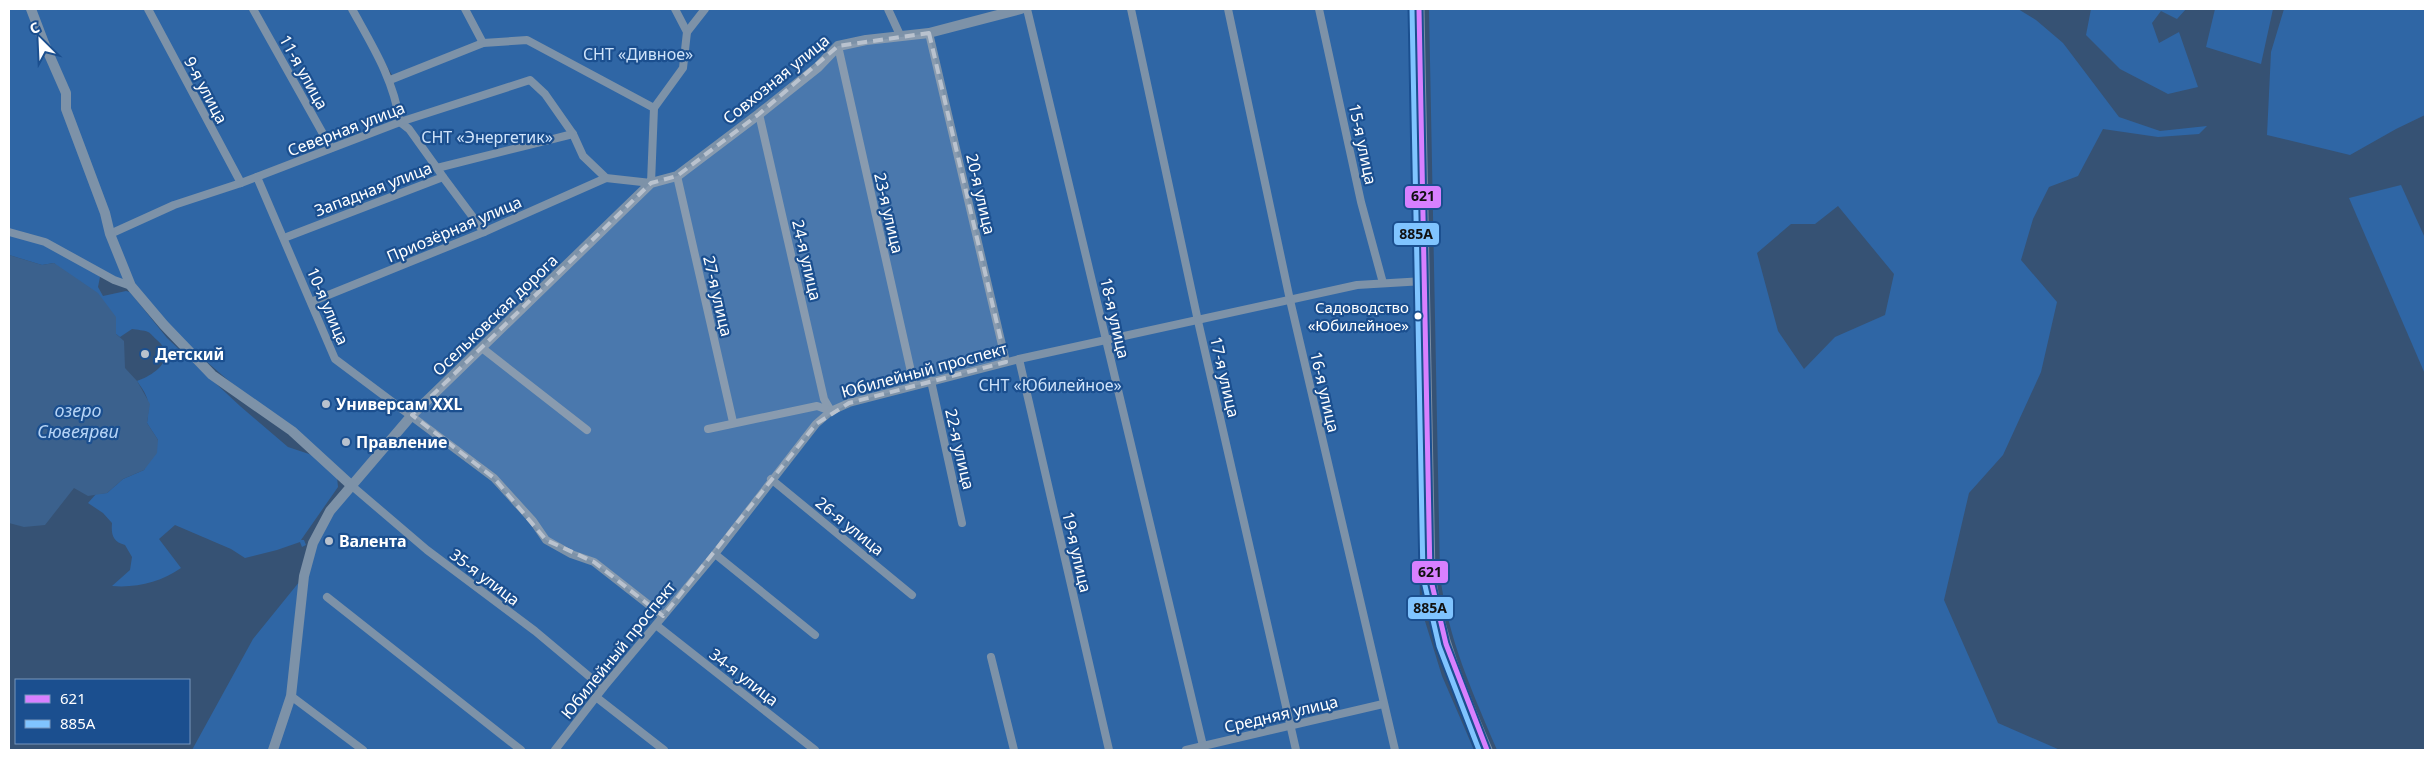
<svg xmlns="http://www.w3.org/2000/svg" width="2434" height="759" font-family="'Noto Sans',sans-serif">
  <rect width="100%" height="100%" fill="#365274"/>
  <g fill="#2f66a5" fill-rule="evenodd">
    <path d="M9,9H351L390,80L399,112L393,77L355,9H1409L1420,605L1442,676L1474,750H192L253,639L304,576L313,543L351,486L164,325L131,286L95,270L100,277L98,287L103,296L126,291L130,292L167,338L240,406L288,447L312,455L337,477L338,487L301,540H304L306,545L302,547L300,542L277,550L245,558L231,549L175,525L159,539L181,568C161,582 137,588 112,586L130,570L132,557L125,545C113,542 111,535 112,523L103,513L88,503L96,494L107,493L123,479L144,470L158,440L147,423C150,401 149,398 137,381C155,375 178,358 157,340C154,338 151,333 148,332C144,330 137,330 132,329L120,337L116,334L115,328L54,263L42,265L9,255Z"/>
    <path d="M1429,9H2018L2036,20L2063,43L2119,117L2160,131L2207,126L2199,134L2158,137L2103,129L2078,176L2049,187L2033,219L2021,260L2057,302L2041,372L2003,455L1969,493L1944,600L1998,723L2060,750H1497C1472,691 1448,639 1440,575ZM1838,206L1894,274L1885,315L1835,337L1804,369L1778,331L1757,253L1791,224H1815Z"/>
    <polygon points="2091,9 2186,9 2177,19 2161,11 2152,23 2159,43 2179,32 2198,87 2168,94 2120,69 2086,35"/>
    <polygon points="2215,9 2273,9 2261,64 2206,47"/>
    <polygon points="2284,9 2425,9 2425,115 2396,129 2350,155 2267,135 2271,52"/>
    <polygon points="2401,185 2425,238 2425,374 2349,198"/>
  </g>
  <polygon fill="#3b618d" points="9,255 42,265 54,263 98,293 116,317 116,334 124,341 125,368 137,381 150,404 147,423 158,440 157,453 144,470 123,479 107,493 88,496 74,488 45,525 24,527 9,523"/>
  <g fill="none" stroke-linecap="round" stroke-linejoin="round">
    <g stroke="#7d92a8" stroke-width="8">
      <polyline points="148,9 241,183"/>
      <polyline points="253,9 331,148"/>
      <path d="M352,9C373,47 393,78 400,122L409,129L437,168"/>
      <polyline points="465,9 483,43"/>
      <polyline points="675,9 687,32"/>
      <polyline points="888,9 900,35"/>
      <polyline points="1027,9 1204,750"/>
      <polyline points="1131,9 1198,321 1296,750"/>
      <polyline points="1228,9 1290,300 1395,750"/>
      <polyline points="1319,9 1361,202 1383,283"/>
      <polyline points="929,33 1006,362"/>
      <polyline points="838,46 914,385"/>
      <polyline points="390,80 483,43 527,40 654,108"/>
      <polyline points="759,114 824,399 831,411"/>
      <polyline points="677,176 733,422"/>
      <polyline points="257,177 335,359 494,478 533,521 546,540 571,554 594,562 663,616"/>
      <polyline points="443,177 484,232"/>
      <polyline points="9,232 45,242 114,280 131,286"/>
      <polyline points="110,234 174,205 241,183 400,122 530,80 545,94 573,134 583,156 606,178 651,183 654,108 683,68 687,32 705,9"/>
      <polyline points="284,238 443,177 437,168 573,134"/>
      <polyline points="311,302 484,232 606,178"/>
      <polyline points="482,348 587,430"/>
      <polyline points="1019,359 1109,750"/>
      <polyline points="931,381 962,523"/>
      <polyline points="708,429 817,406 831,411"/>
      <polyline points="771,479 912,595"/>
      <polyline points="352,486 427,550 535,631 603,688"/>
      <polyline points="715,554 815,635"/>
      <polyline points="327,597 521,750"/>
      <polyline points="656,625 815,750"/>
      <polyline points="991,657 1014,750"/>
      <polyline points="291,696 363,750"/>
      <polyline points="596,697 664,750"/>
      <polyline points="555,750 603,688 715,554 816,424 831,411 849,403 1019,359 1357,285 1424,281"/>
      <polyline points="1186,750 1383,704"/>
    </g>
    <g stroke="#7d92a8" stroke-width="10">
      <polyline points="31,9 44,43 66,93 66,109 105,213 110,234 131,286 164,325 212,375 292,431 352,486"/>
      <polyline points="273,750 291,696 304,576 313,543 330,511 412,415 651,183 677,176 759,114 818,67 838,46 866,40 929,33 1021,9"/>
    </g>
    <path stroke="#798da4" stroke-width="11" d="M1419,9L1430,576C1440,640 1462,691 1487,750"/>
    <defs>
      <polyline id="bus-1" points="1419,9 1430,576 1446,644 1487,750"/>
      <polyline id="bus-2" points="1412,9 1423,577 1439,646 1479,750"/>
    </defs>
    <use href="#bus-1" stroke="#1b4f8f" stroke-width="9"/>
    <use href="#bus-2" stroke="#1b4f8f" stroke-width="9"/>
    <use href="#bus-1" stroke="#d880ff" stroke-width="5"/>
    <use href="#bus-2" stroke="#80c4ff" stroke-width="5"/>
  </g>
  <path fill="#b9c2ce" fill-opacity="0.2" stroke="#b9c2ce" stroke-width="4" stroke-dasharray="10 6" stroke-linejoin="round" d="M929,33L1006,362L849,403L816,424L663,616L594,562L546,540L494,478L412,415L651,183L677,176L759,114L838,46Z"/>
  <circle fill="#fff" stroke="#1b4f8f" stroke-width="2" cx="1418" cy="316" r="4.5"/>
  <g fill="#b9c2ce" stroke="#1b4f8f" stroke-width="2">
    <circle cx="145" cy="354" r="5"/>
    <circle cx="326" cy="404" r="5"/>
    <circle cx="346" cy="442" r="5"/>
    <circle cx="329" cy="541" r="5"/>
  </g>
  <g text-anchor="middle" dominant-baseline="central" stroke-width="4.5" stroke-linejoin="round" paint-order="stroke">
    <g font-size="15" fill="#fff" stroke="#1b4f8f" text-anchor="end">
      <text x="1409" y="307">Садоводство<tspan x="1409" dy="18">«Юбилейное»</tspan></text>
    </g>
    <g font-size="16" fill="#cfe3fa" stroke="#1b4f8f">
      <text x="638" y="54">СНТ «Дивное»</text>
      <text x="487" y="137">СНТ «Энергетик»</text>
      <text x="1050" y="385">СНТ «Юбилейное»</text>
    </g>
    <g font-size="16" fill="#fff" stroke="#1b4f8f">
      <text transform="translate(304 72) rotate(61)">11-я улица</text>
      <text transform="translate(776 79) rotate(-39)">Совхозная улица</text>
      <text transform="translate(206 90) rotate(62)">9-я улица</text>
      <text transform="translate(346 129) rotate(-21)">Северная улица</text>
      <text transform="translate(1363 144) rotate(78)">15-я улица</text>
      <text transform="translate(373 189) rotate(-21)">Западная улица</text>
      <text transform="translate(981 194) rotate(77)">20-я улица</text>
      <text transform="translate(889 213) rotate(77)">23-я улица</text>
      <text transform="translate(454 229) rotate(-23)">Приозёрная улица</text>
      <text transform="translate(807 260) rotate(77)">24-я улица</text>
      <text transform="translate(718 296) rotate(77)">27-я улица</text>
      <text transform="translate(328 306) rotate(67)">10-я улица</text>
      <text transform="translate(495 315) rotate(-44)">Осельковская дорога</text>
      <text transform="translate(1115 318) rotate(77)">18-я улица</text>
      <text transform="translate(924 370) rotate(-15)">Юбилейный проспект</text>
      <text transform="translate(1225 377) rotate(77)">17-я улица</text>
      <text transform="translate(1325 392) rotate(77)">16-я улица</text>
      <text transform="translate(960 449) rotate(77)">22-я улица</text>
      <text transform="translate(850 526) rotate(39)">26-я улица</text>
      <text transform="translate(1077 552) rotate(77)">19-я улица</text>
      <text transform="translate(485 577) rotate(37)">35-я улица</text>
      <text transform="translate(618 650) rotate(-51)">Юбилейный проспект</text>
      <text transform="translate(744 677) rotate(38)">34-я улица</text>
      <text transform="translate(1281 714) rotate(-13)">Средняя улица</text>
    </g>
    <g font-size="16" font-weight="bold" fill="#fff" stroke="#1b4f8f" text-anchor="start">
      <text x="155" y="354">Детский</text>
      <text x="336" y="404">Универсам XXL</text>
      <text x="356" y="442">Правление</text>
      <text x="339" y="541">Валента</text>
    </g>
    <g font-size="18" font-style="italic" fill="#b5d3f5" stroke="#1b4f8f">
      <text x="78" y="410">озеро<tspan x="78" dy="21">Сювеярви</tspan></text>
    </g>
  </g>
  <g stroke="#1b4f8f" stroke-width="2">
    <rect x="1404" y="185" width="38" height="24" rx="5" fill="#d880ff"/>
    <rect x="1393" y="222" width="47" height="24" rx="5" fill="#80c4ff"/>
    <rect x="1411" y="560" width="38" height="24" rx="5" fill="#d880ff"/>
    <rect x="1407" y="596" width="47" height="24" rx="5" fill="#80c4ff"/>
  </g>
  <g font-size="14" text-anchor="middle" font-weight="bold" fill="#111">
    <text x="1423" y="201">621</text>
    <text x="1416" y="239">885А</text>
    <text x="1430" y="577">621</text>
    <text x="1430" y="613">885А</text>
  </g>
  <rect width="2434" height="759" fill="none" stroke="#ffffff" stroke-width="20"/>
  <rect x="15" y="679" width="175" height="65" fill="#1b4f8f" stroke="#7695bc"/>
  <rect x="25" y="695" width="25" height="8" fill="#d880ff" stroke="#7695bc"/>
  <text x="60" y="704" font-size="15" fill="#ffffff">621</text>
  <rect x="25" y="720" width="25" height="8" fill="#80c4ff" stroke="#7695bc"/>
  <text x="60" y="729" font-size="15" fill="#ffffff">885А</text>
  <g transform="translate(40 40) rotate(336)" stroke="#1b4f8f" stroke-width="4" paint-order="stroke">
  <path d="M0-4L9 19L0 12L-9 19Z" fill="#ffffff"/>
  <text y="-8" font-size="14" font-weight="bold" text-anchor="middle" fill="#ffffff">С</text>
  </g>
</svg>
